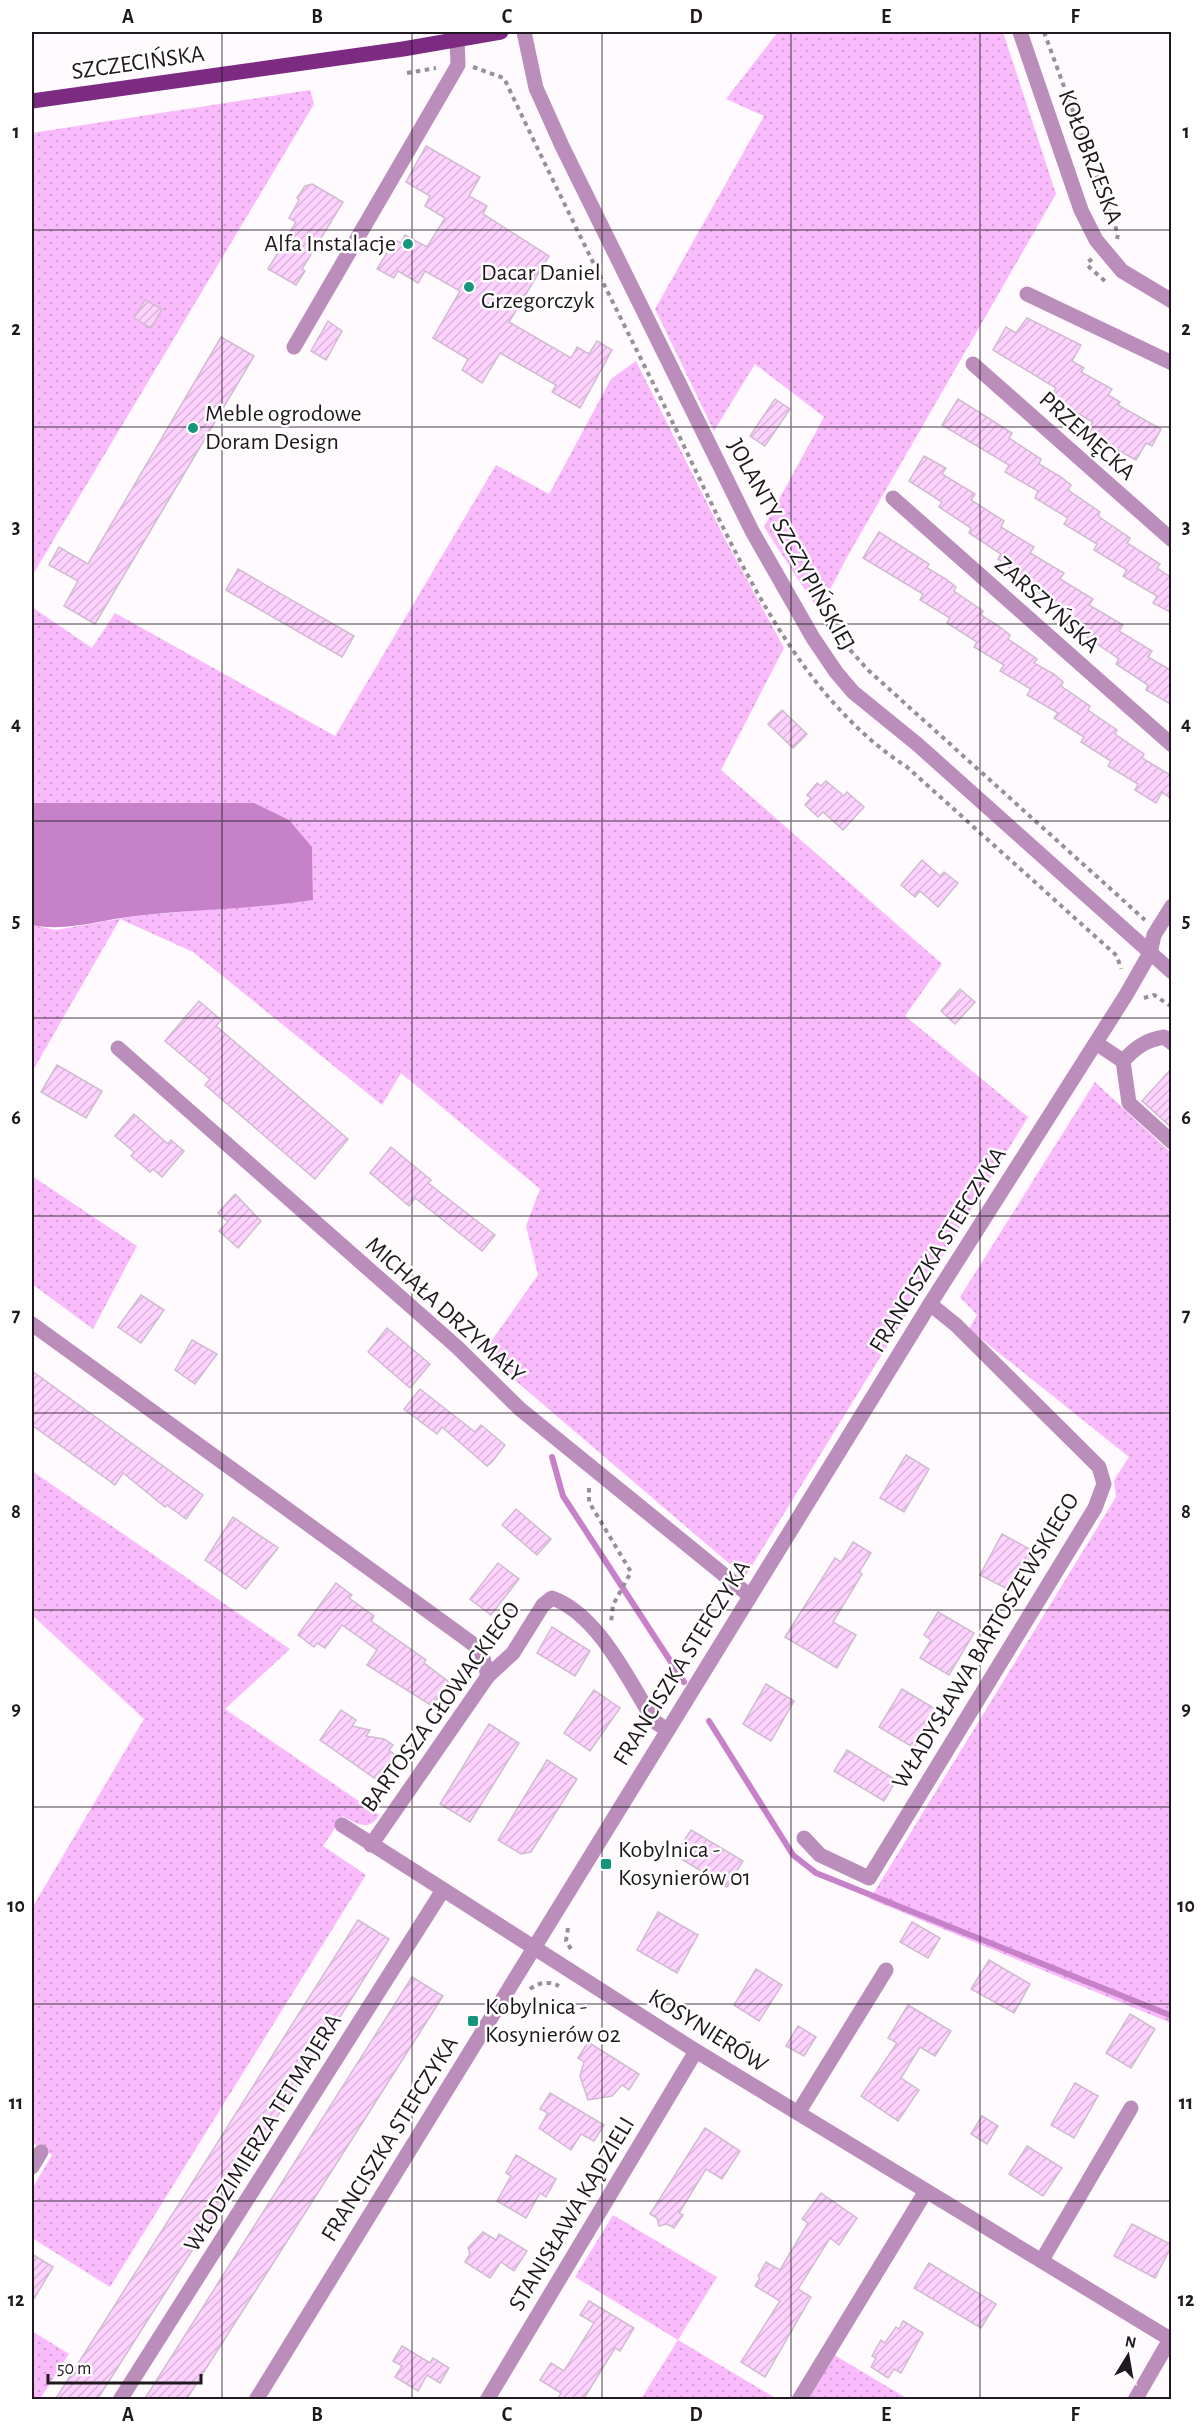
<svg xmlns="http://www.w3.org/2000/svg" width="1203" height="2431" font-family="'Alegreya Sans',sans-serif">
  <defs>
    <pattern id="green-dots" width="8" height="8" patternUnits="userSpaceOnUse" patternTransform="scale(1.5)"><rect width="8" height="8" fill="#f9bbfb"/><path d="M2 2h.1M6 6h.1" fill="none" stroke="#d5a0d7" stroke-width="1.8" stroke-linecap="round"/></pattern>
    <pattern id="building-hatch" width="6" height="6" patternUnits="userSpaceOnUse" patternTransform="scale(1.5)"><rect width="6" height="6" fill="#fed2fe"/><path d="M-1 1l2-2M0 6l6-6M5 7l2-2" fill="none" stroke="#d9b4d9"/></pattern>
  </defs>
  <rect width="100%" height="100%" fill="#fefafe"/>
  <g fill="url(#green-dots)">
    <polygon points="778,32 1003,32 1056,194 846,559 819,611 764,527 824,417 755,364 714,431 655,309 764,116 726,99"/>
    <polygon points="310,90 314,104 32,576 32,133"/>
    <polygon points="636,361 726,541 784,648 721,770 942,964 905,1016 1028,1117 745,1577 483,1353 538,1275 526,1226 540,1189 401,1073 382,1105 193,952 120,919 32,1072 32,925 56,930 135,916 313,900 312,847 254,803 32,803 32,607 92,648 115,613 335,736 496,465 549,494 611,379"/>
    <polygon points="1095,1082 1171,1153 1171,2023 870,1899 1116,1497 1114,1480 1129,1457 969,1329 977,1315 960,1297"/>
    <polygon points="32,1176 137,1246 93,1329 32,1284"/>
    <path d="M32,1471L290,1649L225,1709L379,1815C370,1832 356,1824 343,1816L323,1846L366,1875L110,2287L32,2238V2189L52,2155L32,2143V1908L144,1719L32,1615Z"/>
    <polygon points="613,2215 717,2277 678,2340 777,2399 641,2399 678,2340 575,2277"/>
    <polygon points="32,2331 69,2354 40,2399 32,2399"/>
    <polygon points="835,2355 841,2359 908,2399 808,2399"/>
  </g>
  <path fill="#c681c8" d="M32,803H254L289,820L312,847L313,900C254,909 194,909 135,916C99,920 68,932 32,925Z"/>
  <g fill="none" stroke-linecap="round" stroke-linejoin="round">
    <g stroke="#c681c8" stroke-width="6">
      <polyline points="552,1457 563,1496 684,1682"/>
      <polyline points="709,1721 793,1855 816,1873 1172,2016"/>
    </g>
  </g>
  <g fill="url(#building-hatch)" stroke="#d0bcd0" stroke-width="1.5">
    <polygon points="426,146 480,177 469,196 487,206 483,214 549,256 509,322 571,358 577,347 589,354 597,341 612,350 580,408 552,392 556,385 500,353 482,383 462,370 468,359 433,338 460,291 425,271 418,283 398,271 394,278 377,269 395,240 401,243 405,235 427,247 445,218 425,206 430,196 406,182"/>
    <polygon points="312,184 343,202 302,269 305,271 296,285 268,269 296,222 289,218 299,200 297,198 305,186"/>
    <polygon points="145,300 162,309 151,328 134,318"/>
    <polygon points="1027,318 1081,345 1072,361 1084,368 1081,372 1112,389 1108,395 1120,402 1118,405 1161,429 1152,446 1146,443 1136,460 1094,437 1087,431 1093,422 1051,398 1056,388 993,350 1006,327 1016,333"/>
    <polygon points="328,321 342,331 326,360 311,351"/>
    <polygon points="221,337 254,356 95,624 64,606 78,581 49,565 59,547 88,564"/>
    <polygon points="775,399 790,409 765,446 750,436"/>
    <polygon points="958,399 1012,433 1009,438 1041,459 1039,464 1061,477 1071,485 1068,490 1100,512 1098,516 1130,538 1127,543 1160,564 1157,568 1169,576 1172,571 1172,613 1153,603 1157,596 1123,576 1127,570 1094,550 1097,544 1064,524 1068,518 1035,498 1038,491 1005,472 1009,465 942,425"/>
    <polygon points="924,456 946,468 942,474 975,494 971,500 1004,521 1001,527 1034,547 1030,553 1064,573 1060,579 1093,599 1089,605 1123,625 1119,631 1152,651 1148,657 1172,671 1172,705 1146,690 1148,685 1116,664 1119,659 1087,637 1089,633 1057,611 1060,607 1028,585 1031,580 1008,567 998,559 1001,554 969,533 971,528 939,507 942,502 909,481"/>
    <polygon points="879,532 929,564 927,568 946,579 956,587 954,591 983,611 981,615 1000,627 1010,635 1008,639 1037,659 1034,663 1054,674 1063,682 1061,686 1090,706 1088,710 1117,730 1115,734 1144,754 1142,758 1172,776 1172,800 1162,792 1156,803 1135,790 1138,784 1108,766 1111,761 1081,742 1084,737 1054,718 1058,713 1027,695 1031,689 1000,671 1004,665 974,647 977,642 947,623 950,618 920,600 923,594 863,558"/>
    <polygon points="238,569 354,636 342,657 226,590"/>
    <polygon points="782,710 807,734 793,748 768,724"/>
    <polygon points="826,781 844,796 847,792 864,807 843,830 823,812 818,817 805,805 811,798 807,795 817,783 821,786"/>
    <polygon points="922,860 940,876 944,872 958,883 938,907 920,891 915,897 901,885"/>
    <polygon points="960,989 975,1002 955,1024 941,1011"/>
    <polygon points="199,1001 221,1020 216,1026 348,1139 315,1179 205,1085 210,1079 165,1041"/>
    <polygon points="57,1065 102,1091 86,1118 41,1092"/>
    <polygon points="1172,1068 1172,1128 1142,1101"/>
    <polygon points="134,1114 168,1144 171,1140 184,1151 162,1177 153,1169 150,1172 131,1156 134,1152 115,1136"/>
    <polygon points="391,1147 431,1180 428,1183 495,1235 482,1251 415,1198 409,1206 370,1173"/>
    <polygon points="235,1194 261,1221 238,1248 219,1231 228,1222 218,1213"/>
    <polygon points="141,1295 164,1310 141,1343 118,1327"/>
    <polygon points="387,1328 430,1364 410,1388 368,1352"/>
    <polygon points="192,1340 217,1354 195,1384 175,1370"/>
    <polygon points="32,1371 203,1495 186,1519 167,1505 165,1507 123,1473 115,1485 32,1425"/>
    <polygon points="420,1389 475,1432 481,1425 505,1445 492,1462 487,1466 442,1427 437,1434 404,1409"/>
    <polygon points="906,1455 929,1469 904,1512 880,1498"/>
    <polygon points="516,1509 551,1539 537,1555 502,1525"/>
    <polygon points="233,1517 278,1548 246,1589 205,1560"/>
    <polygon points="1002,1534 1033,1551 1011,1591 980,1575"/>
    <polygon points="853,1542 871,1553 859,1572 862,1574 833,1622 856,1635 837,1668 785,1637 835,1558 841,1562"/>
    <polygon points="498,1563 519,1579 491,1615 470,1599"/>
    <polygon points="336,1583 352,1595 349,1598 374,1616 371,1621 426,1660 424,1663 449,1682 432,1706 367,1665 377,1650 342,1625 325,1648 317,1643 314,1647 298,1635"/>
    <polygon points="938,1612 974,1633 949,1675 920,1658 931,1640 924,1635"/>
    <polygon points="552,1627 590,1651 575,1676 537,1653"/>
    <polygon points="766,1684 794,1701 771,1741 743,1724"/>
    <polygon points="902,1689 937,1710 914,1748 879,1727"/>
    <polygon points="594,1690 620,1708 590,1751 564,1733"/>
    <polygon points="341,1710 356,1720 352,1726 370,1730 366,1736 384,1739 393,1745 389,1750 395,1755 377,1780 320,1740"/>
    <polygon points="489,1724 519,1743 470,1822 440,1804"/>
    <polygon points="847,1750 896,1780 884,1801 834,1771"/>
    <polygon points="547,1760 577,1779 531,1852 521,1854 498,1840"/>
    <polygon points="691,1830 743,1861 727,1887 675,1855"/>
    <polygon points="658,1912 698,1935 677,1973 637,1950"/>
    <polygon points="358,1920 389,1939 282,2109 97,2400 55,2400"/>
    <polygon points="912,1922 940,1938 928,1958 900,1942"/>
    <polygon points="989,1960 1030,1984 1014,2013 971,1989"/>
    <polygon points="756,1969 782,1985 759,2021 734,2005"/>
    <polygon points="412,1977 443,1996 401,2062 186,2400 144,2400"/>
    <polygon points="908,2005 951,2031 935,2056 920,2047 901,2078 919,2090 898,2121 861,2096 897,2043 888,2038"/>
    <polygon points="1130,2014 1155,2029 1131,2068 1106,2053"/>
    <polygon points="798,2026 816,2037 804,2056 786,2046"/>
    <polygon points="588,2042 639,2074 629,2090 622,2085 612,2096 588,2100 580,2076 584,2062 578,2058"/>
    <polygon points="1075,2083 1098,2096 1074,2138 1051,2125"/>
    <polygon points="550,2093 604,2125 594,2141 581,2134 571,2150 539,2128 548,2113 540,2109"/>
    <polygon points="982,2116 998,2126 987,2144 971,2134"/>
    <polygon points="705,2128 740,2151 722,2179 706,2169 679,2213 683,2215 674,2228 667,2224 659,2226 657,2218 650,2214"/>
    <polygon points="1027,2146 1062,2168 1043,2196 1009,2174"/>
    <polygon points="516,2155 556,2179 546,2197 540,2193 526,2218 497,2201 511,2176 506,2173"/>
    <polygon points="821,2193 857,2218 839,2245 830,2238 798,2289 811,2297 765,2377 741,2362 780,2301 755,2286 760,2278 758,2276 766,2262 780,2270 808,2223 802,2219"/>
    <polygon points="1132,2224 1172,2245 1155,2278 1114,2256"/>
    <polygon points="483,2232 496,2240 499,2234 527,2251 514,2271 501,2262 490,2278 465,2262 470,2254 468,2248"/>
    <polygon points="32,2254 53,2267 32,2302"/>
    <polygon points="929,2263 996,2304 981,2328 914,2288"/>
    <polygon points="589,2301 634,2328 620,2351 615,2348 583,2400 557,2400 561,2393 540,2380 551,2363 564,2371 594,2323 580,2315"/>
    <polygon points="903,2321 923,2333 901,2373 894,2369 888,2378 871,2367 876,2358 872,2356 881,2340 885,2343 896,2327 899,2329"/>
    <polygon points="402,2346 430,2363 433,2358 449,2368 440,2383 427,2375 418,2391 395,2377 402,2366 393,2361"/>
  </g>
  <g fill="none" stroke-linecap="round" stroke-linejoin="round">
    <g stroke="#979197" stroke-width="4" stroke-dasharray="4.5 4.5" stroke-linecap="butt">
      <polyline points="1044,32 1118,234 1117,239"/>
      <path d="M473,67L504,78C556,188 610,297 664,405C726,529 786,689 907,767L1117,956L1121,969"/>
      <polyline points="407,73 436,68"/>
      <polyline points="1092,259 1088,262 1088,266 1106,282"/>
      <polyline points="826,623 868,670 1145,920"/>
      <polyline points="1144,998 1154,995 1172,1007"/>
      <polyline points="589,1488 589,1502 631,1572 613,1605 611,1622"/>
      <polyline points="568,1928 566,1941 571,1949"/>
      <path d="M530,1989C539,1982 549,1981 559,1986"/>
    </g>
    <g stroke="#ba8dbb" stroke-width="15">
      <polyline points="524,32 536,88 562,146 752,531 813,638 836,672 853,692 917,744 1172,972"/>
      <polyline points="1020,32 1081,210 1096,240 1122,271 1172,301"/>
      <polyline points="1027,294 1172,363"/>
      <polyline points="294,347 458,65 457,39"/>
      <polyline points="973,364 1172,540"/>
      <polyline points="893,498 1172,745"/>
      <path d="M1096,1043L1123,1061C1136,1047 1146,1040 1164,1037L1172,1043"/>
      <polyline points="118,1048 457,1347 520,1409 750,1596"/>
      <polyline points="1123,1061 1129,1103 1172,1142"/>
      <polyline points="32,1324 469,1641 481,1651 488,1676"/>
      <polyline points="342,1825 696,2051 1170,2339"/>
      <polyline points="804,1838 820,1855 869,1878 1095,1508 1104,1484 1099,1467 956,1325 930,1304"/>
      <path d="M371,1845L488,1676L513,1653L543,1605L552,1598C598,1614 629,1681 654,1721L667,1730"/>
      <polyline points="798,2113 886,1970"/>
      <polyline points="32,2167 41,2152"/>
      <polyline points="1042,2260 1131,2108"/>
      <polyline points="120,2400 443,1890"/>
      <polyline points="256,2400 930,1304 1126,995 1150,953 1154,935 1172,906"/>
      <polyline points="487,2400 696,2051"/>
      <polyline points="799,2400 926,2191"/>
      <polyline points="1135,2400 1172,2336"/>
    </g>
    <polyline stroke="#7d2a82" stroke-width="15" points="32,101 403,49 501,32"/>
  </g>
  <path fill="none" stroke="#1f181f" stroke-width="1.5" stroke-opacity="0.55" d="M222,32V2400M412,32V2400M602,32V2400M791,32V2400M980,32V2400M32,230H1172M32,427H1172M32,624H1172M32,821H1172M32,1018H1172M32,1216H1172M32,1413H1172M32,1610H1172M32,1807H1172M32,2004H1172M32,2201H1172"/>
  <g fill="#16957d" stroke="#fff" stroke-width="2">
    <circle cx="408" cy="244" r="6"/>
    <circle cx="469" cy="287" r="6"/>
    <circle cx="193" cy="428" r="6"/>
    <rect x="600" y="1858" width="12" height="12" rx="3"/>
    <rect x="467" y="2015" width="12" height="12" rx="3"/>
  </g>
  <g text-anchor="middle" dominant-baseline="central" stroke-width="5" stroke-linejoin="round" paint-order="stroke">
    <g font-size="24" fill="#1f181f" stroke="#fff">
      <text transform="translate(138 63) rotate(-8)">SZCZECIŃSKA</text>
      <text transform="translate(1090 157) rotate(69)">KOŁOBRZESKA</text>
      <text transform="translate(1087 436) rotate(42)">PRZEMĘCKA</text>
      <text transform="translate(791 545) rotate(61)">JOLANTY SZCZYPIŃSKIEJ</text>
      <text transform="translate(1047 605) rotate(42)">ZARSZYŃSKA</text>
      <text transform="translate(938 1250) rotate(-58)">FRANCISZKA STEFCZYKA</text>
      <text transform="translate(445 1310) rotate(42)">MICHAŁA DRZYMAŁY</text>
      <text transform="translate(986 1641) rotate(-59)">WŁADYSŁAWA BARTOSZEWSKIEGO</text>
      <text transform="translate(682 1663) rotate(-58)">FRANCISZKA STEFCZYKA</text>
      <text transform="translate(441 1707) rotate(-54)">BARTOSZA GŁOWACKIEGO</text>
      <text transform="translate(708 2031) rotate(32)">KOSYNIERÓW</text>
      <text transform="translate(263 2133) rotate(-58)">WŁODZIMIERZA TETMAJERA</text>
      <text transform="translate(390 2139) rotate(-58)">FRANCISZKA STEFCZYKA</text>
      <text transform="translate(572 2214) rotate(-59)">STANISŁAWA KĄDZIELI</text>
    </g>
    <g font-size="24" fill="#1f181f" stroke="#fff" text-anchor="start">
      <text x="396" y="244" text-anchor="end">Alfa Instalacje</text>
      <text x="481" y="273">Dacar Daniel<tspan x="481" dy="28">Grzegorczyk</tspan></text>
      <text x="205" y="414">Meble ogrodowe<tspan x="205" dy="28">Doram Design</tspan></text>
      <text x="618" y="1850">Kobylnica -<tspan x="618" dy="28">Kosynierów 01</tspan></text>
      <text x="485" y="2007">Kobylnica -<tspan x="485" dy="28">Kosynierów 02</tspan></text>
    </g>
  </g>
  <rect width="1203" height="2431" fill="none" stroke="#ffffff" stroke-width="66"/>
  <g transform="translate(1128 2356) rotate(11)" stroke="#ffffff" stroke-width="4.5" paint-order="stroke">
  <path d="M0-4.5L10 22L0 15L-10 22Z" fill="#1f181f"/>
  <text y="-9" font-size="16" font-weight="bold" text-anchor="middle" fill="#1f181f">N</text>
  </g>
  <path d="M48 2374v9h153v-9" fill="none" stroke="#1f181f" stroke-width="3"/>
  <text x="57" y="2374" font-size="18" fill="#1f181f" stroke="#ffffff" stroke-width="4.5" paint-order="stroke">50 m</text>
  <rect x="33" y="33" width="1137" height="2365" fill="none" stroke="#1f181f" stroke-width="2"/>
  <g font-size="20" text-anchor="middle" font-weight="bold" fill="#1f181f">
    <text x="128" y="23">A</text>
    <text x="317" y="23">B</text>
    <text x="507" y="23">C</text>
    <text x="696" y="23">D</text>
    <text x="886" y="23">E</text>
    <text x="1075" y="23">F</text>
    <text x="16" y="138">1</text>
    <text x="1186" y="138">1</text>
    <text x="16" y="335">2</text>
    <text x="1186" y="335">2</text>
    <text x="16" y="533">3</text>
    <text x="1186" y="533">3</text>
    <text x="16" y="730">4</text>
    <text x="1186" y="730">4</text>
    <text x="16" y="927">5</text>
    <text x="1186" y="927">5</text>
    <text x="16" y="1124">6</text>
    <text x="1186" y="1124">6</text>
    <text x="16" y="1321">7</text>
    <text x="1186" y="1321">7</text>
    <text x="16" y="1518">8</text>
    <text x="1186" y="1518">8</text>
    <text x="16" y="1715">9</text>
    <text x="1186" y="1715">9</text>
    <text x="16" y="1912">10</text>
    <text x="1186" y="1912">10</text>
    <text x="16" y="2109">11</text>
    <text x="1186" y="2109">11</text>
    <text x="16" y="2306">12</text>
    <text x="1186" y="2306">12</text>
    <text x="128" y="2421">A</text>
    <text x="317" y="2421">B</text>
    <text x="507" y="2421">C</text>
    <text x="696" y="2421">D</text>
    <text x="886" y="2421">E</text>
    <text x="1075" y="2421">F</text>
  </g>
</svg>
